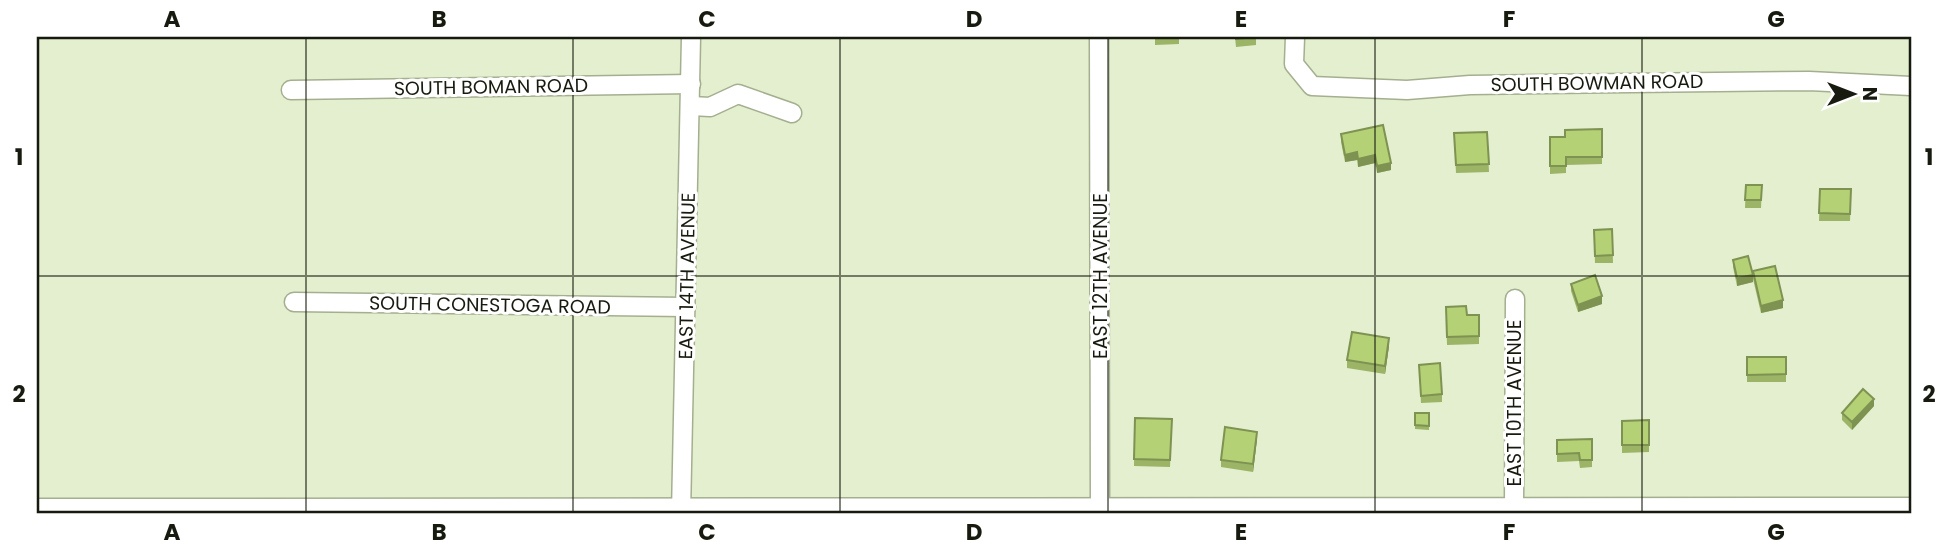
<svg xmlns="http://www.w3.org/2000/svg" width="1948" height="551" font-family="Poppins,sans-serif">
  <rect width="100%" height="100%" fill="#e4efcf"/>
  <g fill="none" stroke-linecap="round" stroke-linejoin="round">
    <defs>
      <g id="minor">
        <polyline points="1099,37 1100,514"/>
        <polyline points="1295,37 1294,64 1312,86 1407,90 1470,85 1809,81 1911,86"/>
        <polyline points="291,90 691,84"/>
        <polyline points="691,106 710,107 738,94 792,113"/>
        <polyline points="294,302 686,307"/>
        <polyline points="1514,507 1515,299"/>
        <polyline points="37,508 1911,507"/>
        <polyline points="681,514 691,37"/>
      </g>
    </defs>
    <use href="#minor" stroke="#a4af90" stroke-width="21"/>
    <use href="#minor" stroke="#fff" stroke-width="18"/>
  </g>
  <g fill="#9bb465">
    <polygon points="1155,37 1179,37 1179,44 1155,45"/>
    <polygon points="1235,37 1257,37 1256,37 1256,45 1236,47"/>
    <polygon points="1383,125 1391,170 1377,173 1375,163 1358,167 1357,160 1345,162 1341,142 1341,134"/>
    <polygon points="1602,129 1602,164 1566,165 1566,173 1550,174 1550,137 1565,137"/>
    <polygon points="1487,132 1489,172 1456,173 1454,133"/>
    <polygon points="1746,185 1762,185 1761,208 1745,208"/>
    <polygon points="1820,189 1851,189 1850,221 1819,221"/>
    <polygon points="1612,229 1613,263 1595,263 1594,230"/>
    <polygon points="1733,260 1753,282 1737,286 1733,267"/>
    <polygon points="1753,271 1783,308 1761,313 1753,279"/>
    <polygon points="1571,284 1602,304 1578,312 1571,291"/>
    <polygon points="1446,307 1479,336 1479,344 1447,345"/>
    <polygon points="1389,346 1385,374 1347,368 1347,360"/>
    <rect x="1747" y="357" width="39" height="25"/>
    <polygon points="1419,365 1442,394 1442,402 1421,403"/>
    <polygon points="1874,406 1852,430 1842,420 1842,413"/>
    <polygon points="1415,413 1429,413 1429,430 1415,429"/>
    <polygon points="1135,418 1172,419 1170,467 1134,466"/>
    <polygon points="1649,420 1649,452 1622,453 1622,421"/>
    <polygon points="1257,439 1253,472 1221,467 1221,460"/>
    <polygon points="1592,439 1592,467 1580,468 1579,461 1557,462 1557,440"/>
  </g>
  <g fill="#7e9252">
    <polygon points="1357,152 1357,160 1345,162 1345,155"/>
    <polygon points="1375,155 1375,163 1358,167 1358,159"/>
    <polygon points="1391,163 1391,170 1377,173 1377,166"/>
    <polygon points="1753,275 1753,282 1737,286 1737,278"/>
    <polygon points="1602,296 1602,304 1578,312 1578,305"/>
    <polygon points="1783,300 1783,308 1761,313 1761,306"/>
    <polygon points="1389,338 1389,346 1385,374 1385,366"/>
    <polygon points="1874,399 1874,406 1852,430 1852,422"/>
    <polygon points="1257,432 1257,439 1253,472 1253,464"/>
  </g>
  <g fill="#b4d175" stroke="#7e9252" stroke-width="2">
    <polygon points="1236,37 1256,37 1236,39"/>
    <polygon points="1383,125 1391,163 1377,166 1375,155 1358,159 1357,152 1345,155 1341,134"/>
    <polygon points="1602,129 1602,157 1566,157 1566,166 1550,166 1550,137 1565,137 1565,130"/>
    <polygon points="1487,132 1489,164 1456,165 1454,133"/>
    <polygon points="1746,185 1762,185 1761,200 1745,200"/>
    <polygon points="1820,189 1851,189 1850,214 1819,213"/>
    <polygon points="1612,229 1613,255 1595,256 1594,230"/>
    <polygon points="1748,256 1753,275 1737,278 1733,260"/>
    <polygon points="1775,266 1783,300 1761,306 1753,271"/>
    <polygon points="1595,275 1602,296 1578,305 1571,284"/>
    <polygon points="1466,306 1467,315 1479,315 1479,336 1447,337 1446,307"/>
    <polygon points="1352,332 1389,338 1385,366 1347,360"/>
    <polygon points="1747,357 1786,357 1786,374 1747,375"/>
    <polygon points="1440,363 1442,394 1421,396 1419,365"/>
    <polygon points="1863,389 1874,399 1852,422 1842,413"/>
    <polygon points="1415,413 1429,413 1429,426 1415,425"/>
    <polygon points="1135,418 1172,419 1170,460 1134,459"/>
    <polygon points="1649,420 1649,445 1622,445 1622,421"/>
    <polygon points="1225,427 1257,432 1253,464 1221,460"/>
    <polygon points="1592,439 1592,460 1580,460 1579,453 1557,454 1557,440"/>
  </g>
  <path fill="none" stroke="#171b0f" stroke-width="2" stroke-opacity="0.55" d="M306,37V514M573,37V514M840,37V514M1108,37V514M1375,37V514M1642,37V514M37,276H1911"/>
  <g text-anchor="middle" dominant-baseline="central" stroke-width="6" stroke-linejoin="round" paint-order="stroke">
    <g font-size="19" fill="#171b0f" stroke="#fff">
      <text transform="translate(1597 83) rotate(-1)">SOUTH BOWMAN ROAD</text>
      <text transform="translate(491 87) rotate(-1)">SOUTH BOMAN ROAD</text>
      <text transform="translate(687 276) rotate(-89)">EAST 14TH AVENUE</text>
      <text transform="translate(1100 276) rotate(-90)">EAST 12TH AVENUE</text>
      <text transform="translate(490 305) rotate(1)">SOUTH CONESTOGA ROAD</text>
      <text transform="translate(1514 403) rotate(-90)">EAST 10TH AVENUE</text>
    </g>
  </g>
  <rect width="1948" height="551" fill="none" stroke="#ffffff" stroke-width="77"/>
  <g transform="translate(1853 94) rotate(90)" stroke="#ffffff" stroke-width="5" paint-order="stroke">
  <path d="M0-5L12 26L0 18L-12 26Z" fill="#171b0f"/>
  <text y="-10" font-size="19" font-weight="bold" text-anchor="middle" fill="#171b0f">N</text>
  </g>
  <rect x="38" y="38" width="1872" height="474" fill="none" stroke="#171b0f" stroke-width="2.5"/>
  <g font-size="23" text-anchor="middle" font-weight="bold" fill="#171b0f">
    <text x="172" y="27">A</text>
    <text x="439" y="27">B</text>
    <text x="707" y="27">C</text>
    <text x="974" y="27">D</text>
    <text x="1241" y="27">E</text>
    <text x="1509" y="27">F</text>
    <text x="1776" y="27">G</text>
    <text x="19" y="165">1</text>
    <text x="1929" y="165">1</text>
    <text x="19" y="402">2</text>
    <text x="1929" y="402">2</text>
    <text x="172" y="540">A</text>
    <text x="439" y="540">B</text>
    <text x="707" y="540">C</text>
    <text x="974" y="540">D</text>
    <text x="1241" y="540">E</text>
    <text x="1509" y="540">F</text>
    <text x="1776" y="540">G</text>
  </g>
</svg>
